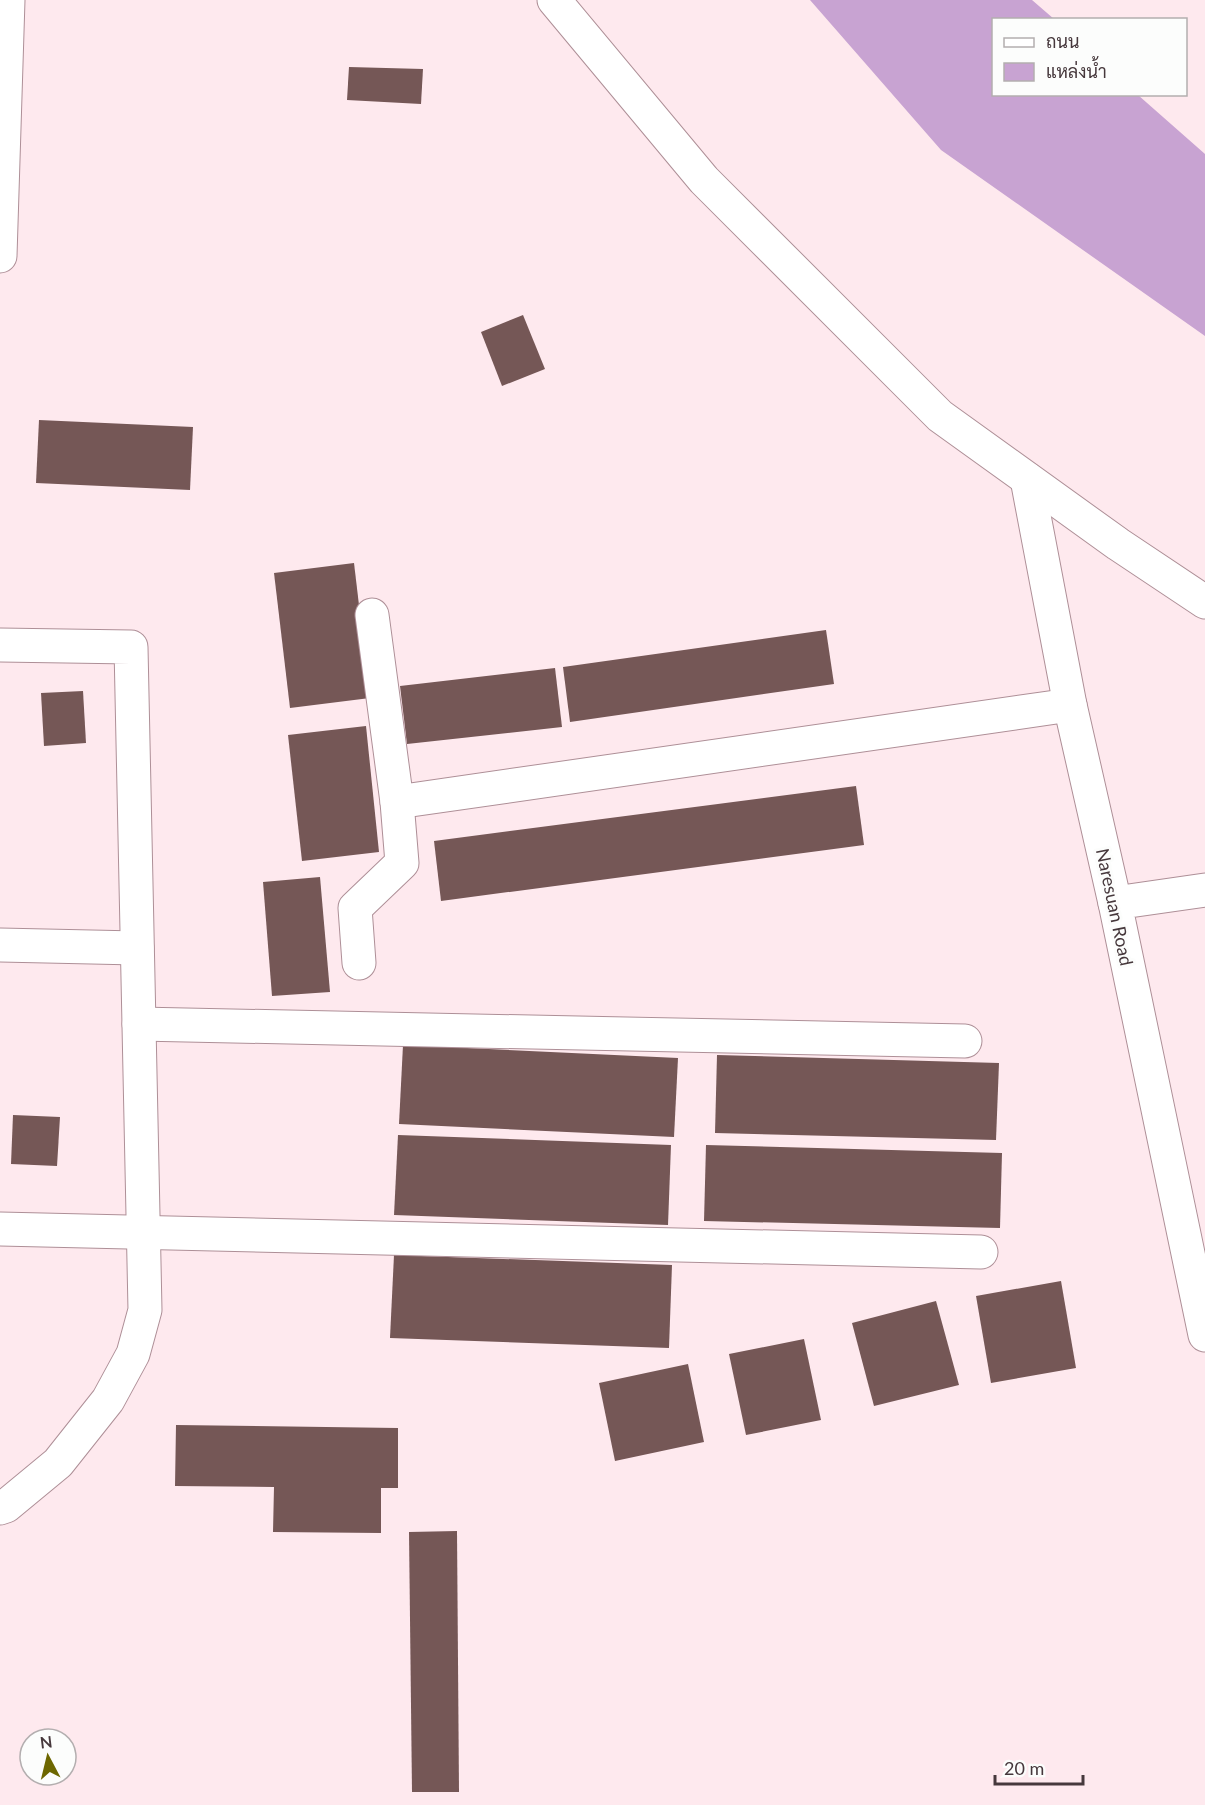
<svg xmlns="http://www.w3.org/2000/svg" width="1205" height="1805" font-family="Lato,Sarabun,sans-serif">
  <rect width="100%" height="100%" fill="#fee9ee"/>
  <polygon fill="#c8a3d2" points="810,0 1032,0 1054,19 994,20 994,94 1138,95 1205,154 1205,336 941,150"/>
  <g fill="#755756">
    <polygon points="349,67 423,69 421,104 347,100"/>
    <polygon points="523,315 545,369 502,386 481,332"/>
    <polygon points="39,420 193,427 190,490 36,483"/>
    <polygon points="354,563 370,698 290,708 274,573"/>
    <polygon points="826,630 834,684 570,722 563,667"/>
    <polygon points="555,668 562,727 407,744 400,686"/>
    <polygon points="83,691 86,743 44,746 41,693"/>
    <polygon points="366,726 379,852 302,861 288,735"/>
    <polygon points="856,786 864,845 441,901 434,841"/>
    <polygon points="320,877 330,992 272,996 263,882"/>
    <polygon points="403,1045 678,1058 674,1137 399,1124"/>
    <polygon points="717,1055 999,1063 996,1140 715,1133"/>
    <polygon points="13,1115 60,1117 57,1166 11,1164"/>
    <polygon points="398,1135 671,1145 668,1225 394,1215"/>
    <polygon points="706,1145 1002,1153 1000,1228 704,1221"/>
    <polygon points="394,1255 672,1265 669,1348 390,1338"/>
    <polygon points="1061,1281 1076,1368 991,1383 976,1296"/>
    <polygon points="936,1301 959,1385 874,1406 852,1323"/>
    <polygon points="804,1339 821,1420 746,1435 729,1354"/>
    <polygon points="688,1364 704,1442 615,1461 599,1383"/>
    <polygon points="176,1425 398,1428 398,1488 381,1488 381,1533 273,1532 274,1487 175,1486"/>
    <polygon points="457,1531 459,1792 412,1792 409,1532"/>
  </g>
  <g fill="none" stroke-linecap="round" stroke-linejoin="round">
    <defs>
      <g id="minor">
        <polyline points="0,256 8,0"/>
        <polyline points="1027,479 1070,705 1115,903"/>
        <polyline points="0,645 131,647 145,1310 133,1354 108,1400 58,1463 6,1506 0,1508"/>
        <polyline points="397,802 1070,705"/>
        <polyline points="0,945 137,948"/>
        <polyline points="359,963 355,908 402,863 397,802 372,615"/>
        <polyline points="139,1024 965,1041"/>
        <polyline points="0,1229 981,1252"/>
      </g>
      <g id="major">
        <polyline points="554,0 704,180 940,416 1118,544 1205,602"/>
        <polyline points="1205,890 1115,903 1205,1335"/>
      </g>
    </defs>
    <use href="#minor" stroke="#ae8f97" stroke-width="35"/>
    <use href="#major" stroke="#ae8f97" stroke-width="35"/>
    <use href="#minor" stroke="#fff" stroke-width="33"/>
    <use href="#major" stroke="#fff" stroke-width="33"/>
  </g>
  <g text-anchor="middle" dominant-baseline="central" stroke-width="6" stroke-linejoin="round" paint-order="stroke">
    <g font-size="18" fill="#46383c" stroke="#fcfdfc">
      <text transform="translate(1115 907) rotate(78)">Naresuan Road</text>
    </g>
  </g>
  <rect x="992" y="18" width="195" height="78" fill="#fcfdfc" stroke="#b3aeaf" stroke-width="1.5"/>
  <rect x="1004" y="38" width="30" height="9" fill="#ffffff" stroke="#b3aeaf" stroke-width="1.5"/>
  <text x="1046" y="48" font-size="18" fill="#46383c">ถนน</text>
  <rect x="1004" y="63" width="30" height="18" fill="#c8a3d2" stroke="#b3aeaf" stroke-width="1.5"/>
  <text x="1046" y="78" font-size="18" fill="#46383c">แหล่งน้ำ</text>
  <g transform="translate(48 1757) rotate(353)"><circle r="28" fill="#fcfdfc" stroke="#b3aeaf" stroke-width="1.5"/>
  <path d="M0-4.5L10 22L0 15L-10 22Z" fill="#6d6700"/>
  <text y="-9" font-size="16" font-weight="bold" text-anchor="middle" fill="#46383c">N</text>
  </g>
  <path d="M995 1775v9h88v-9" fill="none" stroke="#46383c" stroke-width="3"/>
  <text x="1004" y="1775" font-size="18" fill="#46383c" stroke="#fcfdfc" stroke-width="4.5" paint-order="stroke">20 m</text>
</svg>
